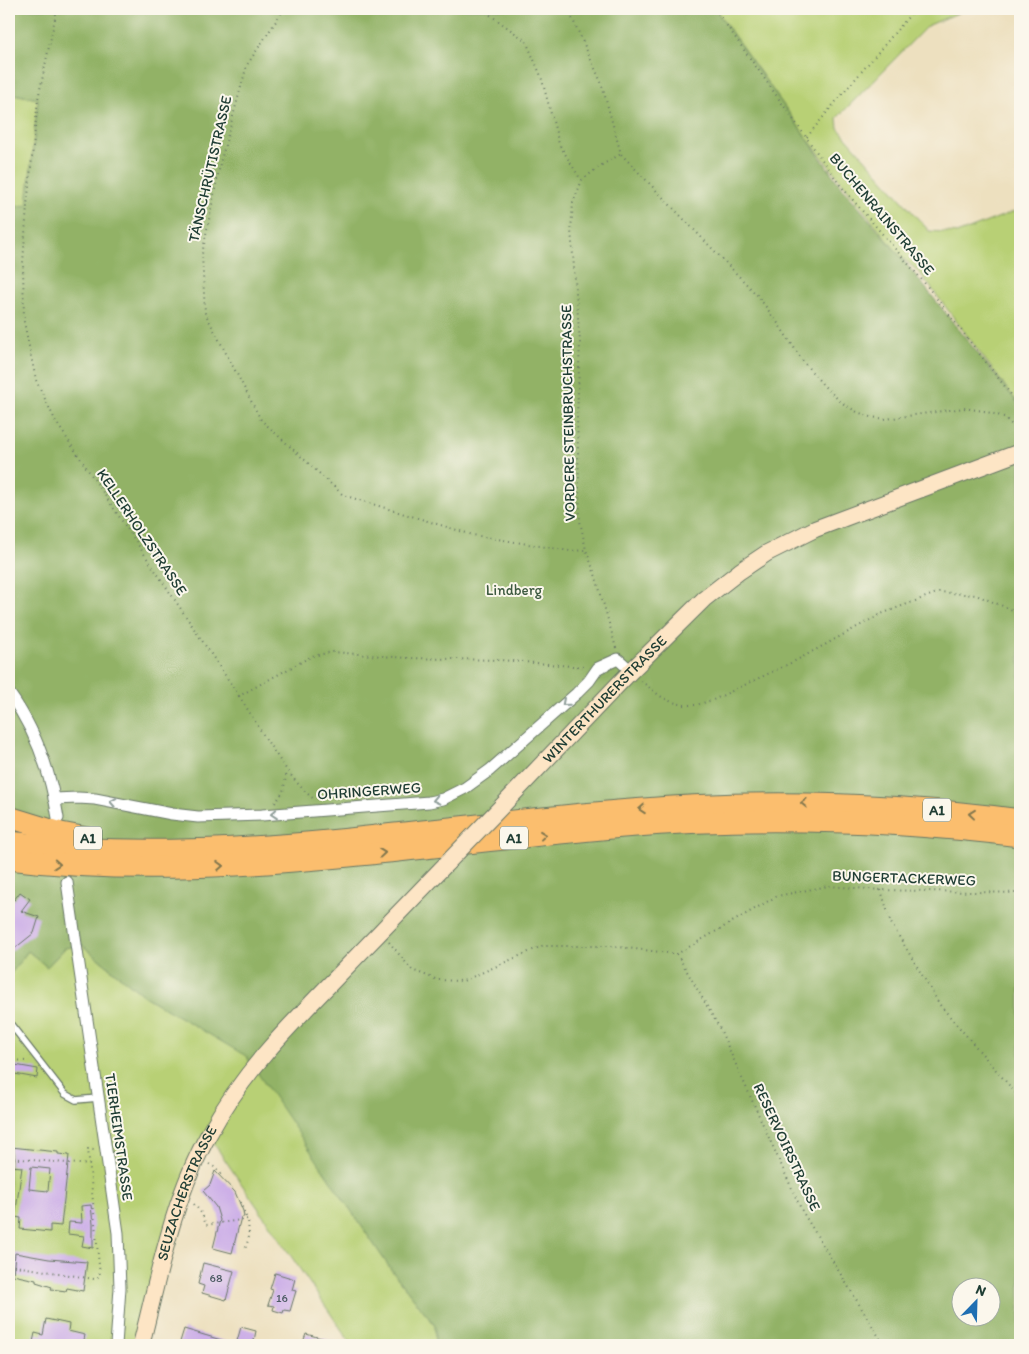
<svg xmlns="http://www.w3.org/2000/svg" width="1029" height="1354" font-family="Itim,sans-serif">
  <rect width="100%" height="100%" fill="#fbf7ec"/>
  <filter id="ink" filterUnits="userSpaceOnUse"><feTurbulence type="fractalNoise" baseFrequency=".02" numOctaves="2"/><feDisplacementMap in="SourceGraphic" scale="10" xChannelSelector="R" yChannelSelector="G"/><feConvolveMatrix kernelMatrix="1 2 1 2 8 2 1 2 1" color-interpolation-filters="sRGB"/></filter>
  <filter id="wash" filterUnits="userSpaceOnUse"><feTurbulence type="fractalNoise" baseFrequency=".0096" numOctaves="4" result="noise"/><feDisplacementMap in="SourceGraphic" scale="20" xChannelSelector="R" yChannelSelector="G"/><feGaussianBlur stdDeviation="1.12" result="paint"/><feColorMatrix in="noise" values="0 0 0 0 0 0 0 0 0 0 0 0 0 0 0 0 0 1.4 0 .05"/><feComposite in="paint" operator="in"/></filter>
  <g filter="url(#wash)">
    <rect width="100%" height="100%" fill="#ede0bf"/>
    <g fill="#b8d074" stroke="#6c8654">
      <polygon points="715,9 967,9 927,26 837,118 838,128 929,231 959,233 1020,209 1020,406 920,273 900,256 807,138"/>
      <polygon points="9,93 38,99 27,206 9,207"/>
      <polygon points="82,945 144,996 247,1056 392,1271 435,1325 435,1345 352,1345 208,1135 141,1345 9,1345 9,976 28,951 47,967 65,948"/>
    </g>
    <path fill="#92b266" stroke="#58784d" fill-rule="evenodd" d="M9,9H715L840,185L900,256L1020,406V1345H435V1325L392,1271L246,1056L144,996L82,945L65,948L47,967L28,951L9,976V207L27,205L38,99L9,93ZM962,1286H992V1316H962Z"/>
    <g id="blocks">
      <g fill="#caace7" fill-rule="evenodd">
        <polygon points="20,892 30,899 21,911 39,917 34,933 9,953 9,894 14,900"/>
        <polygon points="9,1064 38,1069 37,1078 9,1073"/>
        <path d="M11,1147L58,1152V1154L69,1155L61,1226L50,1225V1232L20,1229L21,1218L15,1217L22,1167L10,1166ZM31,1167L50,1169L48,1191L29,1189Z"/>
        <polygon points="215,1171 235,1192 243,1211 244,1217 241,1217 232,1253 213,1248 220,1220 216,1207 203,1191 210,1185"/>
        <polygon points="91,1205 93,1224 93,1248 82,1246 84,1236 68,1234 69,1222 82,1223 81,1206"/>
        <polygon points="15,1253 49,1259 87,1262 83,1291 67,1288 66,1291 51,1289 52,1287 36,1282 36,1280 13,1275"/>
        <polygon points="203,1263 234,1271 226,1300 202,1293 204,1286 198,1284"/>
        <polygon points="275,1273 295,1279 292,1290 296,1291 290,1311 284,1310 283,1313 273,1310 274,1306 268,1305 273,1290 270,1289"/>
        <polygon points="46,1319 69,1324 68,1331 85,1335 83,1345 52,1345 33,1342 35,1333 43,1335"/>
        <polygon points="241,1327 256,1331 253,1345 241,1345 242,1342 237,1341"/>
        <polygon points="184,1329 228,1342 228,1345 179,1345"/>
        <polygon points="306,1334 336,1342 335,1345 302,1345"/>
      </g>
    </g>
  </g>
  <g filter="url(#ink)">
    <use href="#blocks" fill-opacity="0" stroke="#677665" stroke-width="1"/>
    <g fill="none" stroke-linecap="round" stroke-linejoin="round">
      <defs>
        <polyline id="service" points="9,1022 65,1094 76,1100 98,1098"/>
        <g id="minor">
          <path d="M9,693C35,729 51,774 58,818"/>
          <polyline points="54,799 78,798 95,799 172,814 198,817 262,815 429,802 443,799 465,788 490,770 577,693 589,681 598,668 618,659 631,671"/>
          <polyline points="67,882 118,1233 120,1288 116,1345"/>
        </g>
        <g id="secondary">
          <path id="s1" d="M502,806L631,671L704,599L740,571L767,553L815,529L1020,452"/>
          <path id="s2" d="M141,1345C159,1274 173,1198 209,1134C241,1075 286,1029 332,982C371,942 409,902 448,862"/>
        </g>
        <g id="motorway">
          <polyline points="9,817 61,833 87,838"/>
          <path d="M9,842C213,868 415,827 618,811C753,799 887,802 1020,820"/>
          <path d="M9,859C215,885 419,844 623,827C756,816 888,820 1020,836"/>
        </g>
      </defs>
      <use href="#service" stroke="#677665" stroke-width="8"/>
      <use href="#minor" stroke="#677665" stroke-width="13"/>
      <use href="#secondary" stroke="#677665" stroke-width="18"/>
      <use href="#motorway" stroke="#677665" stroke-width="23"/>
      <g stroke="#677665" stroke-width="2" stroke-dasharray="1 4" stroke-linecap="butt">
        <polyline points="57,9 38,99 27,206 23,263 24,322 36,380 56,422 239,696 312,656 333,652 407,658 500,660 584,667"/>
        <polyline points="284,9 247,65 221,160 202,254 205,313 261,420 343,495 473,535 570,551 586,550"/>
        <polyline points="482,9 526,41 541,76 559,144 581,180"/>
        <polyline points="568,9 601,82 621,154 757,295 777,322 805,364 824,386 842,403 857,412 871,417 886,419 964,408 984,411 1004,417 1020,433"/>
        <polyline points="715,9 840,185 923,281 1020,406"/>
        <polyline points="807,137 828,111 915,9"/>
        <polyline points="616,648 596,577 586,550 580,521 577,417 580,342 571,230 573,203 582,180 600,166 621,154"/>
        <polyline points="641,681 660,696 672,702 684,705 696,705 713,700 797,660 881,614 939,592 976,595 1020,613"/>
        <path d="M239,696C259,726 287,779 314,799"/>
        <polyline points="275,803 283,792 287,771"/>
        <polyline points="881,890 891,923 940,1005 1020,1098"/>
        <polyline points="389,942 412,970 438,980 463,981 542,946 610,946 677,954 777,896 828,886 881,890 1020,893"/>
        <polyline points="677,954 719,1027 802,1211 884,1345"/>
        <polyline points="9,1060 27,1061"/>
        <polyline points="9,1158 90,1165"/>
        <polyline points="209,1164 214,1167 224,1177"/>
        <polyline points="240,1202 247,1219"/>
        <polyline points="194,1204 202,1214 206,1225 248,1219 249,1237 245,1250"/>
        <polyline points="9,1265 94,1279 100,1276 88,1149 94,1150"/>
      </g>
      <use href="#service" stroke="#fff" stroke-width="5.5"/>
      <use href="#minor" stroke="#fff" stroke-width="11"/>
      <use href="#secondary" stroke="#fde5c5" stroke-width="16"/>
      <use href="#motorway" stroke="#fbbe6e" stroke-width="21"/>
      <defs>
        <polyline id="secondary-bridge" points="448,862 502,806"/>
      </defs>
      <use href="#secondary-bridge" stroke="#677665" stroke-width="18" stroke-linecap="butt"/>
      <use href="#secondary-bridge" stroke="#fde5c5" stroke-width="16"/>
    </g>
    <defs><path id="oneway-chevron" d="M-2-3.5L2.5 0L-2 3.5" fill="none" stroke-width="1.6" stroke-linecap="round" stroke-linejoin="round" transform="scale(1.25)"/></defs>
    <g stroke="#8f9e9a">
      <use href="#oneway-chevron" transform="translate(565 703) rotate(139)"/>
      <use href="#oneway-chevron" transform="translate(436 800) rotate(167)"/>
      <use href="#oneway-chevron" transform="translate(113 802) rotate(-169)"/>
      <use href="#oneway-chevron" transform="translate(274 814) rotate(175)"/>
    </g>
    <g stroke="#82774e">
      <use href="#oneway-chevron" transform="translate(804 803) rotate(-179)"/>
      <use href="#oneway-chevron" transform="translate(642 809) rotate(176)"/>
      <use href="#oneway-chevron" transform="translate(972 814) rotate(-174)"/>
      <use href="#oneway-chevron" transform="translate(543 835) rotate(-6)"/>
      <use href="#oneway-chevron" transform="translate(382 853) rotate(-6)"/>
      <use href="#oneway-chevron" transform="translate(57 864) rotate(4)"/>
      <use href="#oneway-chevron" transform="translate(220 866) rotate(-3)"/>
    </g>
  </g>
  <g text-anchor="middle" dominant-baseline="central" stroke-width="4" stroke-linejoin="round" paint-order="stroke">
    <g font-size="12" fill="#4a5961">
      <text x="216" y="1278">68</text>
      <text x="282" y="1298">16</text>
    </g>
    <g fill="#fbf7ec" stroke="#61756b" stroke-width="1">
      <rect x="923" y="798.5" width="28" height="23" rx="4"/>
      <rect x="74" y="826.5" width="28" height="23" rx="4"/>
      <rect x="500" y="826.5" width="28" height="23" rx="4"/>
    </g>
    <g font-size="14" font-weight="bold" fill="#1f3d34">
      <text x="937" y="810">A1</text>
      <text x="88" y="838">A1</text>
      <text x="514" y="838">A1</text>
    </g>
    <g font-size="15" fill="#1f3d34" stroke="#fbf7ec">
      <text transform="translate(210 169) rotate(-77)">TÄNSCHRÜTISTRASSE</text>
      <text transform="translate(882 214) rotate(50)">BUCHENRAINSTRASSE</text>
      <text transform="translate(568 413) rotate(-91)">VORDERE STEINBRUCHSTRASSE</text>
      <text transform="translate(142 532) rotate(56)">KELLERHOLZSTRASSE</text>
      <text stroke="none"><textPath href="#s1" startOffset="148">WINTERTHURERSTRASSE</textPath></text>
      <text transform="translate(369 791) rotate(-4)">OHRINGERWEG</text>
      <text transform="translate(904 878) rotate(2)">BUNGERTACKERWEG</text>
      <text transform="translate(119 1137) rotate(82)">TIERHEIMSTRASSE</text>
      <text transform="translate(787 1147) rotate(65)">RESERVOIRSTRASSE</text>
      <text stroke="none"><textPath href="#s2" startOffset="159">SEUZACHERSTRASSE</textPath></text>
    </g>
    <g font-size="15" fill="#3e5a41" stroke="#fbf7ec">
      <text x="514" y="590">Lindberg</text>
    </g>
  </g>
  <rect width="1029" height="1354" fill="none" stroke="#fbf7ec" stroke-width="30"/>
  <g transform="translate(976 1302) rotate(23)"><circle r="24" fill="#fbf7ec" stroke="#a3ada2"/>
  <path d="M0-4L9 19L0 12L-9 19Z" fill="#1f6fb2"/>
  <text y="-8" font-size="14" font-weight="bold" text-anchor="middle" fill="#1f3d34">N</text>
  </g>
</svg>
